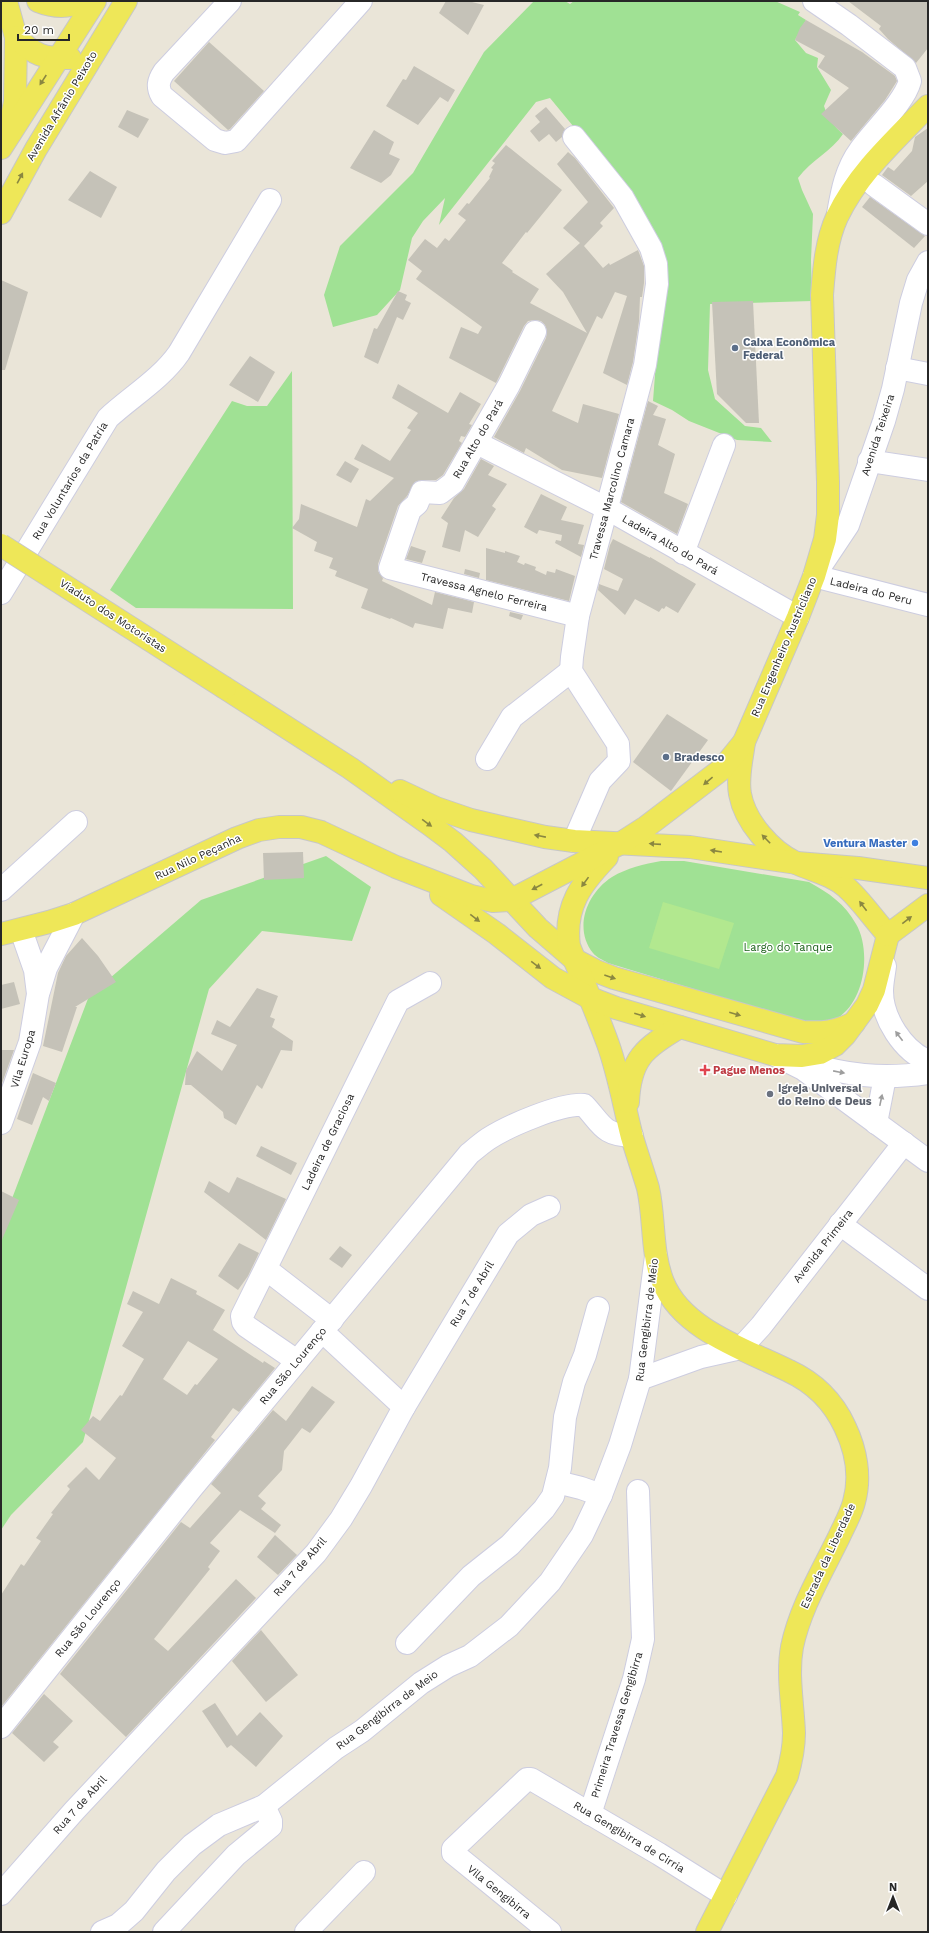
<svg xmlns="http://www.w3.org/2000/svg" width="929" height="1933" font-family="'Work Sans',sans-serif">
  <rect width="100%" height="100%" fill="#eae5d8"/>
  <g fill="#a0e194">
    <path d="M534,1H565L570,4L574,1H775L800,12L798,15L806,20L795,40L806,53L818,58L817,67L831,90L824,106C828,119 833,125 843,134C832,151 811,160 798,178L802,190L813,214L811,260L812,301L710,304L708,370L715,399L745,426L761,428L772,442L737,440L689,421L672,410L653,401L656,362L657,257L595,157L573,126L550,98L536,102L439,225L445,198L423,221L412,238L400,290L377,315L333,327L324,295L340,246L413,173L484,52Z"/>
    <polygon points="292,371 293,609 136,608 110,590 232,401 247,406 267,406"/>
    <polygon points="326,856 371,887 352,941 262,931 209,989 83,1442 11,1515 1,1530 1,1222 5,1217 89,996 201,900"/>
    <path d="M661,861H684L809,882C829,893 845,904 856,924C872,951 865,1007 832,1021C821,1025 811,1023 800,1021L608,963C603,960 596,957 593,953C573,928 587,893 612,877C627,868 644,864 661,861Z"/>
  </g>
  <polygon fill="#b2e88f" points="663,902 734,923 719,969 649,948"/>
  <g fill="#c5c2b8" fill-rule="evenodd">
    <polygon points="446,1 468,1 484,5 468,35 439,13"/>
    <polygon points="848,1 928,1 928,48 916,63 888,39 879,29 881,26"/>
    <polygon points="806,20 862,52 895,76 897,81 885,100 851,141 821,114 849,88 818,67 825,56 795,40 800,28"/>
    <polygon points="209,42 264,91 230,129 228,130 174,81"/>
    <polygon points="414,66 455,90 448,102 440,97 418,125 386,106 403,79 406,80"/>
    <polygon points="546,107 565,129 562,137 556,142 549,134 539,142 530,131 540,122 535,116"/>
    <polygon points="127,110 149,119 138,138 118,127"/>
    <polygon points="928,128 928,181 911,196 882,175 888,167 894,171 912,151 915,137"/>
    <polygon points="374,130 394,142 389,154 400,159 391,175 381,183 350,168"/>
    <polygon points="506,145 562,190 527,233 526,232 502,263 513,271 512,272 539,289 530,303 587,333 563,292 546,274 580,243 563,228 588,202 557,164 568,152 575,158 614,208 600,223 603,226 584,246 603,268 609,263 610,265 638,250 644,266 644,283 642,297 640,297 639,321 633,362 627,385 603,373 627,296 615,292 602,319 597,316 552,411 578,423 583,404 619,414 602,478 562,470 526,448 524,453 494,437 520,391 546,338 547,331 545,325 541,321 535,320 528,321 524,326 496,383 449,358 461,327 478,334 482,327 416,279 422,271 408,260 425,239 437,248 445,238 449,241 466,220 458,214 467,203 469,204 490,178 489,177 493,169 491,168 495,163 492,161"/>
    <polygon points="90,171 117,187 101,218 68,200"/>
    <polygon points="870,197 925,236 914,248 862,207"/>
    <polygon points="1,280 28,292 5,370 1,370"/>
    <polygon points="398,291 407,295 405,300 411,303 403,320 397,317 378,364 364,357 374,328 377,329"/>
    <polygon points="753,301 759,423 746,423 717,394 712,302"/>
    <polygon points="250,356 275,372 258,402 229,385"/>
    <polygon points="398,384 448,413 460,392 481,404 469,424 472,425 465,437 461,436 459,441 462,443 443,475 436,480 423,480 415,482 407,496 398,506 378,564 378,571 383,578 382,581 432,605 435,592 474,602 472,613 448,608 443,629 415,623 413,628 391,618 390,619 361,608 368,589 335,576 337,571 329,568 333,558 314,551 317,542 292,528 299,519 301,504 357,527 366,499 370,501 394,478 354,459 362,444 390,461 411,430 407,428 418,413 392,398"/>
    <polygon points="648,401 658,406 653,415 666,419 658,445 675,454 664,493 688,504 677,534 621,502"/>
    <polygon points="481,459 494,466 488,475 507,484 492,506 496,509 478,537 465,530 460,552 442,547 448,523 441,518 454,498 464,489"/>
    <polygon points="345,461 359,469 351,483 336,475"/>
    <polygon points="541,494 567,507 561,520 584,525 578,544 584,545 581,557 555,543 556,540 561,541 562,535 539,530 537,534 524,527"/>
    <polygon points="613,539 650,558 650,557 696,584 678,613 666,606 664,609 662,608 659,612 635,599 625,615 598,590 599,584 618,591 623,579 604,569 610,545"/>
    <polygon points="411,546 426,551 422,563 406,559"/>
    <polygon points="486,548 505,553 505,551 520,556 517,562 524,565 525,563 536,567 535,570 546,575 547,571 555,573 556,569 575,576 569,601 486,580"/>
    <polygon points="465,569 480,573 479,578 464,574"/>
    <polygon points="510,612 523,615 521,620 509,616"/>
    <polygon points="667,714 708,740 671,791 633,762"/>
    <polygon points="303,852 304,878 264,880 263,853"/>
    <polygon points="82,938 98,956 116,982 75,1007 77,1007 62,1052 43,1046 58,973 66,956"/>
    <polygon points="14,982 20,1004 1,1009 1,985"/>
    <polygon points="257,988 278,996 270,1017 275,1019 272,1027 293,1041 292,1051 281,1050 262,1089 257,1085 236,1125 224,1118 223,1112 191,1085 185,1085 186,1070 197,1051 222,1071 237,1045 211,1034 217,1020 230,1027"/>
    <polygon points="1,1050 14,1050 1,1086"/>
    <polygon points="33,1073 56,1083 49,1101 43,1097 32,1125 17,1119"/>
    <polygon points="261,1146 297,1163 291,1175 256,1156"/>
    <polygon points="237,1177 286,1199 266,1240 204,1192 209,1181 229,1193"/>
    <polygon points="1,1191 19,1200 1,1242"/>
    <polygon points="239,1243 259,1253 248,1276 238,1290 218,1276"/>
    <polygon points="340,1246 352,1255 342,1268 329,1259"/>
    <path d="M171,1278L197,1291L196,1294L225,1310L213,1330L263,1363L264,1361L275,1368L239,1412L233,1408L211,1437L215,1440L1,1707V1595L21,1564L24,1566L41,1541L36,1538L53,1514L51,1513L70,1489L67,1486L86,1467L99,1480L116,1458L81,1430L93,1416L100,1421L120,1395L122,1396L144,1359L122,1346L143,1312L127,1304L133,1291L159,1304ZM188,1341L218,1359L197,1385L195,1384L187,1395L163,1379Z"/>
    <polygon points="312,1386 335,1402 310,1433 302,1428 284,1451 282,1470 258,1496 266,1503 261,1509 281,1525 275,1533 240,1510 210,1543 220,1551 208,1567 210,1569 154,1639 168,1651 236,1579 256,1598 126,1737 60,1674 181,1522 190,1528 221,1493 211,1484 273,1410 286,1421"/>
    <polygon points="275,1535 297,1555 278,1575 257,1557"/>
    <polygon points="261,1630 298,1675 266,1702 232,1661"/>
    <polygon points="44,1694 73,1721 53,1742 59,1747 44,1762 12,1733"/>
    <polygon points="215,1703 237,1736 260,1712 283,1736 256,1767 231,1745 227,1748 202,1711"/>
  </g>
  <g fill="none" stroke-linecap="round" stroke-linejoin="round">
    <defs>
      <g id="minor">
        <path d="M230,1L164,72C158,81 157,87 162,96L215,140L225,143L236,141L361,1"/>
        <path d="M814,1L849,25L905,68L910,81C904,103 873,131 860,150C846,169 842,191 838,214"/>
        <polyline points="574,137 623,198 651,248 656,264 657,284 645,365 578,616 572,657 571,671 618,744 619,761 600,781 574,841"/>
        <polyline points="874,185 928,224"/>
        <polyline points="928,262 918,280 911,303 893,389 884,421 848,525 814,576 928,605"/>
        <polyline points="535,332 509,385 453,483 440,493 422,492 417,504 410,510 390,568 578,616"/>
        <polyline points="897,368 928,374"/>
        <polyline points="477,443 606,508 798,617"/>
        <polyline points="869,461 928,470"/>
        <polyline points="683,553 724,445"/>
        <path d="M1,593L108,418C132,396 161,379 179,353L270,200"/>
        <polyline points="487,759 512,717 571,671"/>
        <polyline points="1,890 76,822"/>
        <path d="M885,966C884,974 882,983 882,991C882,1018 903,1051 928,1061"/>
        <polyline points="39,991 46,968 74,914"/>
        <polyline points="775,1055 803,1069 928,1161"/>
        <path d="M801,1062C847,1075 880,1080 928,1073"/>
        <polyline points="1,1123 30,1042 38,994 35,970 21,930"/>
        <polyline points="876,1123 885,1077"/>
        <polyline points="840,1224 928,1289"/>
        <polyline points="266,1269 332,1320"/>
        <polyline points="322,1331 404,1407"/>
        <polyline points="297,1361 246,1326 243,1322 242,1316 398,1001 430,983"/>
        <polyline points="640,1379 701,1357 741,1348 761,1326 904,1143"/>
        <polyline points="557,1482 581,1488 601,1495"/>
        <polyline points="407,1643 471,1576 510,1545 544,1509 553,1496 560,1468 565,1417 574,1382 585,1355 598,1308"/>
        <path d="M1,1727L191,1489L469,1154C475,1149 482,1143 488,1139C508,1126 561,1103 584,1105C602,1124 602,1135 632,1136"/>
        <polyline points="590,1814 634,1679 643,1639 638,1491"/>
        <polyline points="1,1894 74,1811 316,1553 341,1519 361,1486 404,1407 508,1234 531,1215 549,1207"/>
        <polyline points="102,1932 118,1925 134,1911 166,1871 192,1845 219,1825 264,1806 336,1748 362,1731 421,1683 448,1666 470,1656 509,1626 550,1582 582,1535 601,1495 620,1445 640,1379 656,1256"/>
        <polyline points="164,1932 236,1855 271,1826 271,1821 264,1806"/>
        <polyline points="306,1932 364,1872"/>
        <polyline points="550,1932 453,1853 453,1849 527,1779 531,1779 659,1854 726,1896"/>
      </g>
      <g id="major">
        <polyline points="6,1 16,37 15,102 10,126"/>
        <path d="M38,1C53,7 68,8 83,1"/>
        <path d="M16,37C34,55 44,59 70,58"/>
        <polyline points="1,148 95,1"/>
        <polyline points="1,213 36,149 126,1"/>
        <path d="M225,688L350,768L429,824L453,842L483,869L538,928L575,960L596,971L614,978L803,1032C824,1033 835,1032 854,1023"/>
        <path d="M744,742C742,759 737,777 740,794C745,822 771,851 796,863C813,871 831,874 846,887C860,899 875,921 888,935"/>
        <polyline points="400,791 436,808 471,820 545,837 574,841 690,847 797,863 858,868 928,878"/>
        <path d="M607,857C581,884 564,906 569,946C582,979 596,1011 608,1044C619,1075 624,1106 632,1137C637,1154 643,1171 648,1188C655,1219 651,1252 663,1282C682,1330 747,1350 789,1371C815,1383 833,1401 845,1427C856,1450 861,1477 854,1502C851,1514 844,1526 839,1537C822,1572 800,1608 792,1647C787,1675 793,1705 794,1733C794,1748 791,1762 787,1776L707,1932"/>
        <polyline points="441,895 497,934 553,978 590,998 616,1008 775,1055 802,1056 820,1053 835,1045 845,1035 867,1005 874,990 888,935"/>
        <path d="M1,934L49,922L74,914L237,838L259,830L279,827H301L321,832L396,867L471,896L493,901L511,900L621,843L646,827L722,769L744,742L798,617L814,576L825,539L828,515V482L822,295C824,269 826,241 837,217C858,173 894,141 928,106"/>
        <polyline points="888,935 928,905"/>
        <path d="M628,1102C630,1059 644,1048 680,1027"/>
      </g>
    </defs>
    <use href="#minor" stroke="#cdcde0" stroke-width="24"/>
    <use href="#major" stroke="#c7c7c7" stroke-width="24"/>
    <use href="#minor" stroke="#fff" stroke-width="22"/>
    <use href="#major" stroke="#eee758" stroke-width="22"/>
    <defs>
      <polyline id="major-bridge" points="1,545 225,688"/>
    </defs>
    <use href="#major-bridge" stroke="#c7c7c7" stroke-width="24" stroke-linecap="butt"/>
    <use href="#major-bridge" stroke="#eee758" stroke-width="22"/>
  </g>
  <defs><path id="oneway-solid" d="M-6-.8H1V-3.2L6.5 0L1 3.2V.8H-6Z"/></defs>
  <g fill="#8a8740">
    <use href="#oneway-solid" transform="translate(43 80) rotate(123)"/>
    <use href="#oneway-solid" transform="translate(20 178) rotate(-62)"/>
    <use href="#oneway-solid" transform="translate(708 781) rotate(140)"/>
    <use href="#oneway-solid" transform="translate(427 823) rotate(36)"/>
    <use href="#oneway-solid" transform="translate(540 836) rotate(-169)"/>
    <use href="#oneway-solid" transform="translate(766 839) rotate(-134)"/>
    <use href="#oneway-solid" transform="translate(655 844) rotate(-176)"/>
    <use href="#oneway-solid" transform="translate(716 851) rotate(-171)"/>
    <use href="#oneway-solid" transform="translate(585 882) rotate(126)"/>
    <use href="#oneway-solid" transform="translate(537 887) rotate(152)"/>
    <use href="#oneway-solid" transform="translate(863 906) rotate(-127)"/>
    <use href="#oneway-solid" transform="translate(475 918) rotate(38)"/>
    <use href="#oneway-solid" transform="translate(907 920) rotate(-38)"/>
    <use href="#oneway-solid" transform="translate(536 965) rotate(37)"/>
    <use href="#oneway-solid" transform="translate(610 977) rotate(19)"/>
    <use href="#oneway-solid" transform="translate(735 1014) rotate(16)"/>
    <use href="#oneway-solid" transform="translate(640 1015) rotate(17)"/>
  </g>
  <g fill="#9e9e9e">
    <use href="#oneway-solid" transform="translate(899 1036) rotate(-127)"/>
    <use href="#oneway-solid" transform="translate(839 1072) rotate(11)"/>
    <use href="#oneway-solid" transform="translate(881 1100) rotate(-78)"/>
  </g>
  <g fill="#5c6f8a" stroke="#fff" stroke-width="1.5">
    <circle cx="735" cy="348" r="4"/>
    <circle cx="666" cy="757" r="4"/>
  </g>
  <circle fill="#3f7fe0" stroke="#fff" stroke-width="1.5" cx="915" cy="843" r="4"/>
  <path fill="#e0444e" stroke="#fff" stroke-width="1.5" d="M703 1064h4v4h4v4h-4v4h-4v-4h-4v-4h4z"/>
  <circle fill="#6b7280" stroke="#fff" stroke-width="1.5" cx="770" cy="1094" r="4"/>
  <g text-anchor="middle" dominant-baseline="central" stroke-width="3" stroke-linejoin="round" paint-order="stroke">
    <g font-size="11" fill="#272727" stroke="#fff">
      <text transform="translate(62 106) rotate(-59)">Avenida Afrânio Peixoto</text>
      <text transform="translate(878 435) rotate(-72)">Avenida Teixeira</text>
      <text transform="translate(478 439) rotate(-60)">Rua Alto do Pará</text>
      <text transform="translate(70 481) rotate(-59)">Rua Voluntarios da Patría</text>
      <text transform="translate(612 489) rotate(-75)">Travessa Marcolino Camara</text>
      <text transform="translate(670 545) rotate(30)">Ladeira Alto do Pará</text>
      <text transform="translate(871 591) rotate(14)">Ladeira do Peru</text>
      <text transform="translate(484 592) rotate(14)">Travessa Agnelo Ferreira</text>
      <text transform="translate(113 616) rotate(33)">Viaduto dos Motoristas</text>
      <text transform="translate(784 647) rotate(-67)">Rua Engenheiro Austricliano</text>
      <text transform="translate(198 857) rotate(-25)">Rua Nilo Peçanha</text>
      <text transform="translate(23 1059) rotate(-73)">Vila Europa</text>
      <text transform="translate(328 1142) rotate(-64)">Ladeira de Graciosa</text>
      <text transform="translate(823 1246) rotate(-52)">Avenida Primeira</text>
      <text transform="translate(472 1294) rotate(-59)">Rua 7 de Abril</text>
      <text transform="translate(647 1320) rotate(-83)">Rua Gengibirra de Meio</text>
      <text transform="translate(293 1366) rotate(-50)">Rua São Lourenço</text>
      <text transform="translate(828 1556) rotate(-65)">Estrada da Liberdade</text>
      <text transform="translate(300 1567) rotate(-49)">Rua 7 de Abril</text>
      <text transform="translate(88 1618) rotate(-51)">Rua São Lourenço</text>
      <text transform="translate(387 1710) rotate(-37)">Rua Gengibirra de Meio</text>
      <text transform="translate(617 1725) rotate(-73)">Primeira Travessa Gengibirra</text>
      <text transform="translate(80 1805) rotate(-48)">Rua 7 de Abril</text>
      <text transform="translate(629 1837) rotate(31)">Rua Gengibirra de Cirria</text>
      <text transform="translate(499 1892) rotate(39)">Vila Gengibirra</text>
    </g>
    <g font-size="11" font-weight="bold" fill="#4e5e75" stroke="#fff" text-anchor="start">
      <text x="743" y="342">Caixa Econômica<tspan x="743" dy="13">Federal</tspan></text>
      <text x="674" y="757">Bradesco</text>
    </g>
    <g font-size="11" font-weight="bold" fill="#366cbe" stroke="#fff" text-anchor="end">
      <text x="907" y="843">Ventura Master</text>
    </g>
    <g font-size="11" fill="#1b6119" stroke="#fff">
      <text x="788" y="947">Largo do Tanque</text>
    </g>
    <g font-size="11" font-weight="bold" fill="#be3a42" stroke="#fff" text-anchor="start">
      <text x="713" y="1070">Pague Menos</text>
    </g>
    <g font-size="11" font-weight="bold" fill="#5b616d" stroke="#fff" text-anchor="start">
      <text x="778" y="1088">Igreja Universal<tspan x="778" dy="13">do Reino de Deus</tspan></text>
    </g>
  </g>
  <rect width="929" height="1933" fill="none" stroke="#272727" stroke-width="4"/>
  <g transform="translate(893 1897)" stroke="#ffffff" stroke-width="3" paint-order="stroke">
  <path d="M0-3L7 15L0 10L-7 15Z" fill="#272727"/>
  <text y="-6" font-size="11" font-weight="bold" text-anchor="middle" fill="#272727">N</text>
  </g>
  <path d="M18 34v6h51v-6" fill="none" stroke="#272727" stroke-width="2"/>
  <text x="24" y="34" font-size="12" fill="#272727" stroke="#ffffff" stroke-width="3" paint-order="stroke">20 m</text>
</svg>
